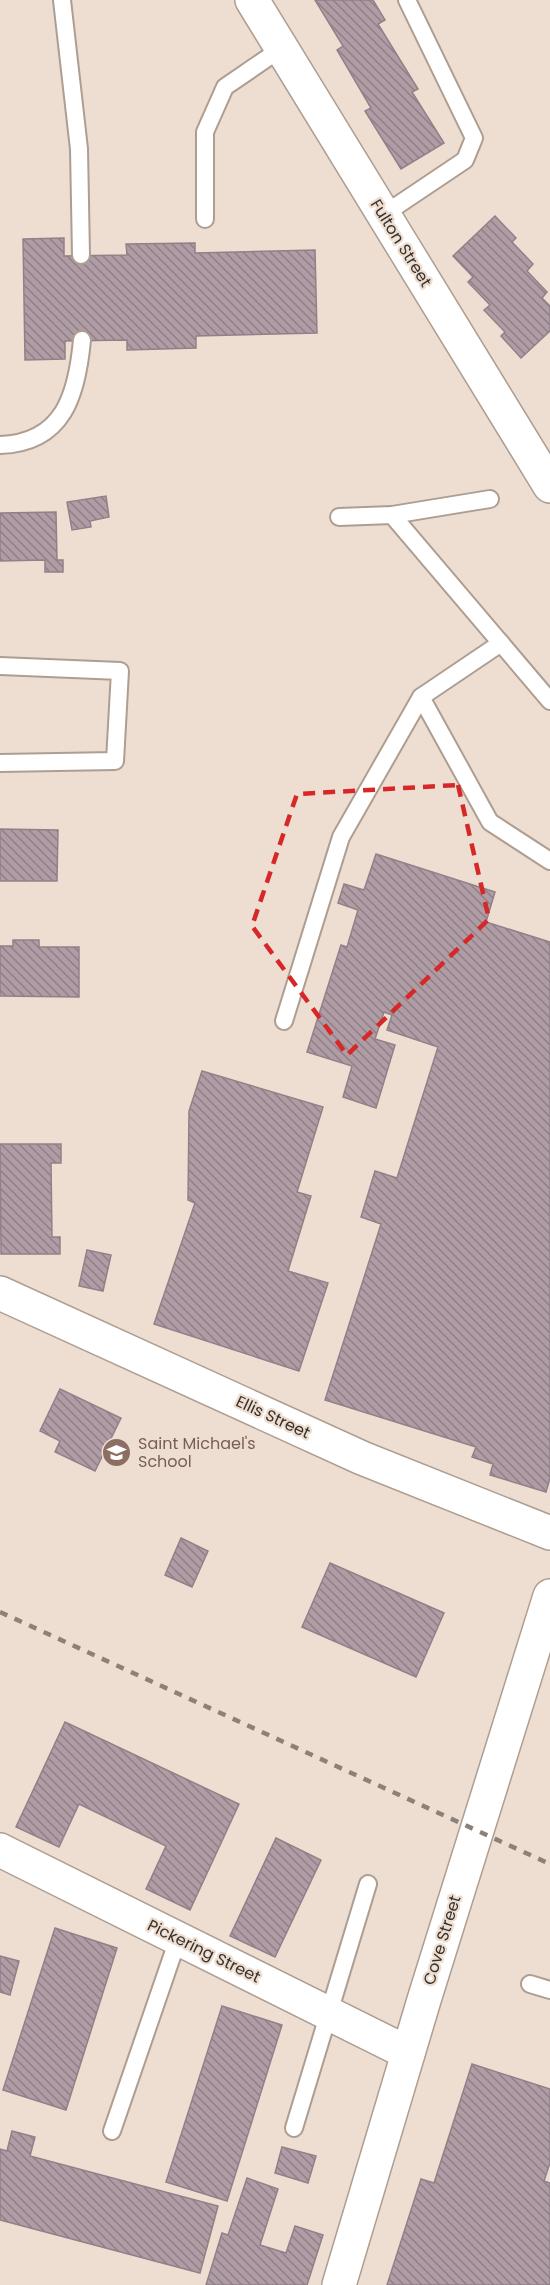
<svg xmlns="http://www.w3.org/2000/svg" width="550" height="2285" font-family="Poppins,sans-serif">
  <defs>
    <pattern id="building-back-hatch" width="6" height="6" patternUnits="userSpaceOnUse" patternTransform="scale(1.5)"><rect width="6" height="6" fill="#af9ca5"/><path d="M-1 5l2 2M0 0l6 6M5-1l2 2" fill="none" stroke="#8f8087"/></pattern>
  </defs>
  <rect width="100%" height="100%" fill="#eeded1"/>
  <g fill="url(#building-back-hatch)" stroke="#928089" stroke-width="1.5">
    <polygon points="315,0 373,0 385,20 378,24 418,89 412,92 444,143 401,169 365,111 371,108 337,50 343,46"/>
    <polygon points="495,216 516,238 512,242 533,264 527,271 547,292 542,298 550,306 550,331 521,358 501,336 505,332 484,310 490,305 468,282 473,277 453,256"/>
    <polygon points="64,238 64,256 127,255 126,244 195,243 195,253 315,250 317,333 196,336 196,348 127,350 127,340 65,341 65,359 25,360 23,239"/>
    <polygon points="106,496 109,517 90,521 91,527 72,530 67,502"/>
    <polygon points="56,512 57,560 63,560 63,572 45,572 45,560 0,561 0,513"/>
    <polygon points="0,829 58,830 57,881 0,881"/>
    <polygon points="376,854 495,892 486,922 550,942 550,1478 546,1492 490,1475 493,1464 472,1457 476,1447 325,1400 381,1224 361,1217 375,1171 397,1178 438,1047 387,1030 392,1015 384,1012 375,1039 395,1045 376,1108 343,1097 352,1066 307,1052 341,945 347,947 358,910 338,903 344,884 364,890"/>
    <polygon points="13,940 39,940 39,947 79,947 79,997 0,996 0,946 13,946"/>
    <polygon points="202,1071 323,1107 297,1192 311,1196 288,1271 328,1283 299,1371 154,1324 195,1203 188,1200 189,1111"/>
    <polygon points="0,1144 61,1144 61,1163 51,1163 52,1237 60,1237 60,1254 1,1254"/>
    <polygon points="87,1250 111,1255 103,1291 79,1286"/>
    <polygon points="60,1389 121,1418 95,1471 55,1452 60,1441 40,1431"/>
    <polygon points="181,1538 208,1551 192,1587 165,1575"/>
    <polygon points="330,1563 444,1613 416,1677 302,1627"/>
    <polygon points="65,1722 239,1804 190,1910 146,1889 166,1846 79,1804 59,1847 16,1827"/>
    <polygon points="276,1838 321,1860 275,1957 230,1936"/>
    <polygon points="55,1928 117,1948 66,2110 3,2090"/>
    <polygon points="0,1956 19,1961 10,1995 0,1992"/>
    <polygon points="222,2006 282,2025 227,2201 166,2182"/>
    <polygon points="472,2064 550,2089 550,2163 544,2181 550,2183 550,2285 387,2285 421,2179 434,2183"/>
    <polygon points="12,2131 35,2137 30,2156 218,2206 200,2273 0,2220 0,2149 7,2151"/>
    <polygon points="282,2147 316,2156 308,2183 275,2173"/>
    <polygon points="247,2178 278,2189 260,2245 286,2253 295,2226 323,2235 307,2285 206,2285 222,2233 228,2235"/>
  </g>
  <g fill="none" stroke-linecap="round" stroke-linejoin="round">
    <defs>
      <g id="service">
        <polyline points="62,0 79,149 81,255"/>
        <polyline points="383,215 465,160 474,138 407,0"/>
        <polyline points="205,219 205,132 225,87 282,48"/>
        <path d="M0,445C64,443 77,394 82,340"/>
        <polyline points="392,515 550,701"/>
        <polyline points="339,517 392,515 490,499"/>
        <polyline points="0,666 120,671 115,761 0,763"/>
        <polyline points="421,697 490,822 550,861"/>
        <polyline points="284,1021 341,837 421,697 501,643"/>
        <polyline points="530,1984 550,1990"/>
        <polyline points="294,2128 368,1884"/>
        <polyline points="112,2131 178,1939"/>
      </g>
      <g id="minor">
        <polyline points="252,0 550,486"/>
        <polyline points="0,1293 362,1458 550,1533"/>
        <polyline points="0,1850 408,2053"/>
        <polyline points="339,2285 424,2000 550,1596"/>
      </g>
    </defs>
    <use href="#service" stroke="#ad9e91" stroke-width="20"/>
    <use href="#minor" stroke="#ad9e91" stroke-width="36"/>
    <use href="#service" stroke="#fff" stroke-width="16"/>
    <use href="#minor" stroke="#fff" stroke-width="33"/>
    <polyline stroke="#8c8179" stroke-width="4.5" stroke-dasharray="8 8" stroke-linecap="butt" points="0,1612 550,1864"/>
  </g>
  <path fill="none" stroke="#d62828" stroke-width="4.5" stroke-dasharray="12 8" stroke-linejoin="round" d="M458,785L489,919L347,1055L252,926L297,794Z"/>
  <defs>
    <symbol id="school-disc" viewBox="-11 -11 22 22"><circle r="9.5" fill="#8d6e63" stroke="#eeded1"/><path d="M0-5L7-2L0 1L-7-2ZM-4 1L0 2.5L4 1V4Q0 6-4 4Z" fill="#fff"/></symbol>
  </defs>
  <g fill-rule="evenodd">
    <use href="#school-disc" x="100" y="1436" width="33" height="33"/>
  </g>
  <g text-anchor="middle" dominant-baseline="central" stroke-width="4.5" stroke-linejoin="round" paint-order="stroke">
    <g font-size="16" fill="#37312c" stroke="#eeded1">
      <text transform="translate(401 243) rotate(58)">Fulton Street</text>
      <text transform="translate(273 1417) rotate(25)">Ellis Street</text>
      <text transform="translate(442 1940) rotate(-73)">Cove Street</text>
      <text transform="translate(204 1951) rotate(26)">Pickering Street</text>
    </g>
    <g font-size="16" fill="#785e54" stroke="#eeded1" text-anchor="start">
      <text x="138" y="1443">Saint Michael's<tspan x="138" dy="18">School</tspan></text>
    </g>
  </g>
</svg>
